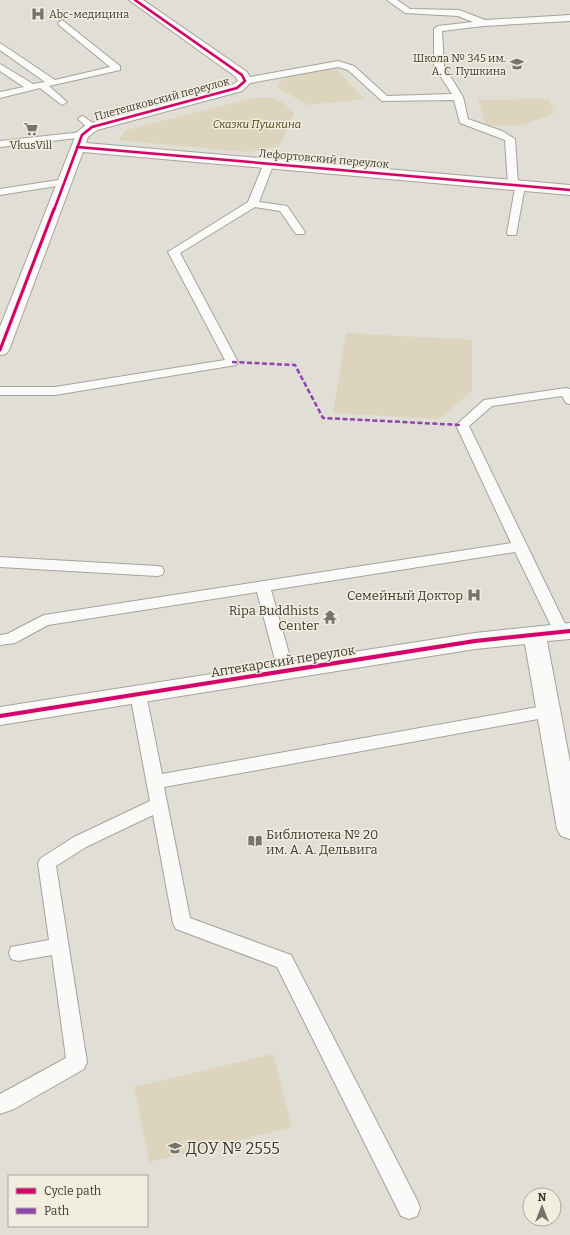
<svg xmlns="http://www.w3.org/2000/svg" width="570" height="1235" font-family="Bitter,serif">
  <rect width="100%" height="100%" fill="#e1ded6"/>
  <g fill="#dcd4bd">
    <polygon points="335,68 364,99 308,105 278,88 283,76"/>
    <polygon points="253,98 273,98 283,102 294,113 280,145 265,150 246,152 119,140 126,130"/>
    <polygon points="549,99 554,113 524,125 486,126 478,100"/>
    <polygon points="346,333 472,340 472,391 439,419 333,413"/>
    <polygon points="273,1054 292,1127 149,1162 134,1087"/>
  </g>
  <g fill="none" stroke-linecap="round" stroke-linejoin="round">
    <defs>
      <g id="lane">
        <polygon points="387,0 397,0 410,9 459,10 485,20 570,15 570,21 483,26 442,31 444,66 463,97 468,119 502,131 515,139 518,183 524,184 525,186 516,235 508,235 507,233 515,188 509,187 508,185 505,140 460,123 454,100 382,101 348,70 338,67 245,84 240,81 245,78 338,61 354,66 387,96 452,94 434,66 434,29 438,26 473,22 458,16 405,13"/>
        <polygon points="62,20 120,66 120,70 49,86 67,102 62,105 40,88 0,98 0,92 24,87 0,71 0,64 33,84 45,82 0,50 0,43 55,80 110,67 59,25 58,23"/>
        <polygon points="83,116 95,125 97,127 95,129 89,129 78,119 80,117"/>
        <polygon points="82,132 87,135 85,137 0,147 0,141"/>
        <polygon points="269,160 274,163 259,202 287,206 305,232 304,234 296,234 280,211 255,207 180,253 238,362 236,365 55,395 0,395 0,387 55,387 225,360 168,252 248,202 264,163"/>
        <polygon points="65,179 69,180 70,182 69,184 0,195 0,189"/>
        <polygon points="566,388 570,389 570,404 566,403 562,396 492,406 469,426 569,632 566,636 561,637 556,636 515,552 271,590 294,671 292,675 286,677 280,675 278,671 257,592 48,625 15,643 0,645 0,635 7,634 44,615 511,543 456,425 484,400"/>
        <polygon points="0,557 157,566 162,567 164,571 162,575 157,576 0,567"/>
        <polygon points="138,688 144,690 146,694 162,774 549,705 555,707 557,711 555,715 549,717 164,787 190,918 291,955 417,1200 420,1208 417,1216 409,1219 401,1216 277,967 176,929 173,923 153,815 86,847 56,866 87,1062 84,1069 14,1109 0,1114 0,1094 66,1058 52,955 18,961 11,959 9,953 11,947 49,940 38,863 41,858 74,837 150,801 130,694 132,690"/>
      </g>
      <g id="street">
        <polygon points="129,0 143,0 247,72 252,81 242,91 97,130 88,137 86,143 570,185 570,195 83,152 9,350 6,354 0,355 0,327 77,132 87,124 232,85 238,81 236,77"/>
        <polygon points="570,623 570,639 547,641 570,762 570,839 561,836 557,829 525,644 475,649 0,725 0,707 475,633"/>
      </g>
    </defs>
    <use href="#lane" stroke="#a5a39d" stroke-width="2"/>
    <use href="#street" stroke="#a5a39d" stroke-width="2"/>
    <use href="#lane" fill="#fafaf9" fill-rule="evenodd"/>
    <use href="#street" fill="#fafaf9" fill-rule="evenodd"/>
    <polyline stroke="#8e44ad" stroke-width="2.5" stroke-dasharray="5 2.5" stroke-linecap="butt" points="232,362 295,365 323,418 462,425"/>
    <defs>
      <g id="cycleway-far2">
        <polyline points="77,147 570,190"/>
        <polyline points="54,210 82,135 92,127 237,88 245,81 242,75 135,0"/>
      </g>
      <polyline id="cycleway-far1" points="0,350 54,209"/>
      <polyline id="cycleway" points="0,716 475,641 570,631"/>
    </defs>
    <use href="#cycleway-far2" stroke="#f2eedf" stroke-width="4"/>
    <use href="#cycleway-far1" stroke="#f2eedf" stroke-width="5"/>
    <use href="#cycleway" stroke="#f2eedf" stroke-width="6"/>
    <use href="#cycleway-far2" stroke="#d6006c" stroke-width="2.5"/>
    <use href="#cycleway-far1" stroke="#d6006c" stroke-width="3"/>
    <use href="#cycleway" stroke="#d6006c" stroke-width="4"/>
  </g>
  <defs>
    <symbol id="hospital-bare" viewBox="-9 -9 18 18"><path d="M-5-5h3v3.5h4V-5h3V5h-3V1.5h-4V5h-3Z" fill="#76736d" stroke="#f2eedf" stroke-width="2.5" paint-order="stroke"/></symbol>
    <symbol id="school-bare" viewBox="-9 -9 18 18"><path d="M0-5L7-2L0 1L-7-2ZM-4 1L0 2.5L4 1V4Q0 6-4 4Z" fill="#76736d" stroke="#f2eedf" stroke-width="2.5" paint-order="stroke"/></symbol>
    <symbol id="supermarket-bare" viewBox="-9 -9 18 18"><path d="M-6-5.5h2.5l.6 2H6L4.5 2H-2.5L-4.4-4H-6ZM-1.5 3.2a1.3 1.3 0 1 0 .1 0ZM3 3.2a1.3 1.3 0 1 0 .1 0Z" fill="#76736d" stroke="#f2eedf" stroke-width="2.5" paint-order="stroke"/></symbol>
    <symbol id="temple-bare" viewBox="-9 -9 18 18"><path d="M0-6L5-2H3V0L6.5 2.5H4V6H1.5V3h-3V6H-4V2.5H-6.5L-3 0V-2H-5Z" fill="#76736d" stroke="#f2eedf" stroke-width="2.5" paint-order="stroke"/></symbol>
    <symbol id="library-bare" viewBox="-9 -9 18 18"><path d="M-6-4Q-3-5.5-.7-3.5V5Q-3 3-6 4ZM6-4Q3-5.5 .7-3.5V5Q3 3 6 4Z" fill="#76736d" stroke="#f2eedf" stroke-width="2.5" paint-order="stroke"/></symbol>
  </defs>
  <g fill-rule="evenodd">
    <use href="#hospital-bare" x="28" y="4" width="20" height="20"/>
    <use href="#school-bare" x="507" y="54" width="20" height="20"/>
    <use href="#supermarket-bare" x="21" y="119" width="20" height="20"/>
    <use href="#hospital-bare" x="464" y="585" width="20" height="20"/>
    <use href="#temple-bare" x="320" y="607" width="20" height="20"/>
    <use href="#library-bare" x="245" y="831" width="20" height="20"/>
    <use href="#school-bare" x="165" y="1138" width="20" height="20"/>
  </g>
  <g text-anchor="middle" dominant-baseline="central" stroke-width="3" stroke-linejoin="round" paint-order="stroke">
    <g font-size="11" fill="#3c3a34" stroke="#f2eedf" text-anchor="start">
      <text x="49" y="14">Abc-медицина</text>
      <text x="506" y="58" text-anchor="end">Школа № 345 им.<tspan x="506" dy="13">А. С. Пушкина</tspan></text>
      <text x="31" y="145" text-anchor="middle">VkusVill</text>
    </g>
    <g font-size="11" fill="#3c3a34" stroke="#f2eedf">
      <text transform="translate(162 99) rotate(-15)">Плетешковский переулок</text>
      <text transform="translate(324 159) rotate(5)">Лефортовский переулок</text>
    </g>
    <g font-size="11" font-style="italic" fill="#4e400f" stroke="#f2eedf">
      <text x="257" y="124">Сказки Пушкина</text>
    </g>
    <g font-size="13" fill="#3c3a34" stroke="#f2eedf" text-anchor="end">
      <text x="463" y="595">Семейный Доктор</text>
      <text x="319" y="610">Ripa Buddhists<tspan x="319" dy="15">Center</tspan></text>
      <text x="266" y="834" text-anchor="start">Библиотека № 20<tspan x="266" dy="15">им. А. А. Дельвига</tspan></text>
    </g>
    <g font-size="13" fill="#3c3a34" stroke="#f2eedf">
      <text transform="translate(283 661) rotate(-9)">Аптекарский переулок</text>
    </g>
    <g font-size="16" fill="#3c3a34" stroke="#f2eedf" text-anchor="start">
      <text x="186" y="1148">ДОУ № 2555</text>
    </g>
  </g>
  <rect x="8" y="1175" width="140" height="52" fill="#f2eedf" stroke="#a9a69b"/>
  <rect x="16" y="1188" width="20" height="6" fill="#d6006c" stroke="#a9a69b"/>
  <text x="44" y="1195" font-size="12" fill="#3c3a34">Cycle path</text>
  <rect x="16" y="1208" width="20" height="6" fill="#8e44ad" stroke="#a9a69b"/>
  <text x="44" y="1215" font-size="12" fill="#3c3a34">Path</text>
  <g transform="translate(542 1207)"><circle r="19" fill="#f2eedf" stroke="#a9a69b"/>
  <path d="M0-3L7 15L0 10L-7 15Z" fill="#76736d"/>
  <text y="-6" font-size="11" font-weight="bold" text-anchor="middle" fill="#3c3a34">N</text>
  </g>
</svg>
